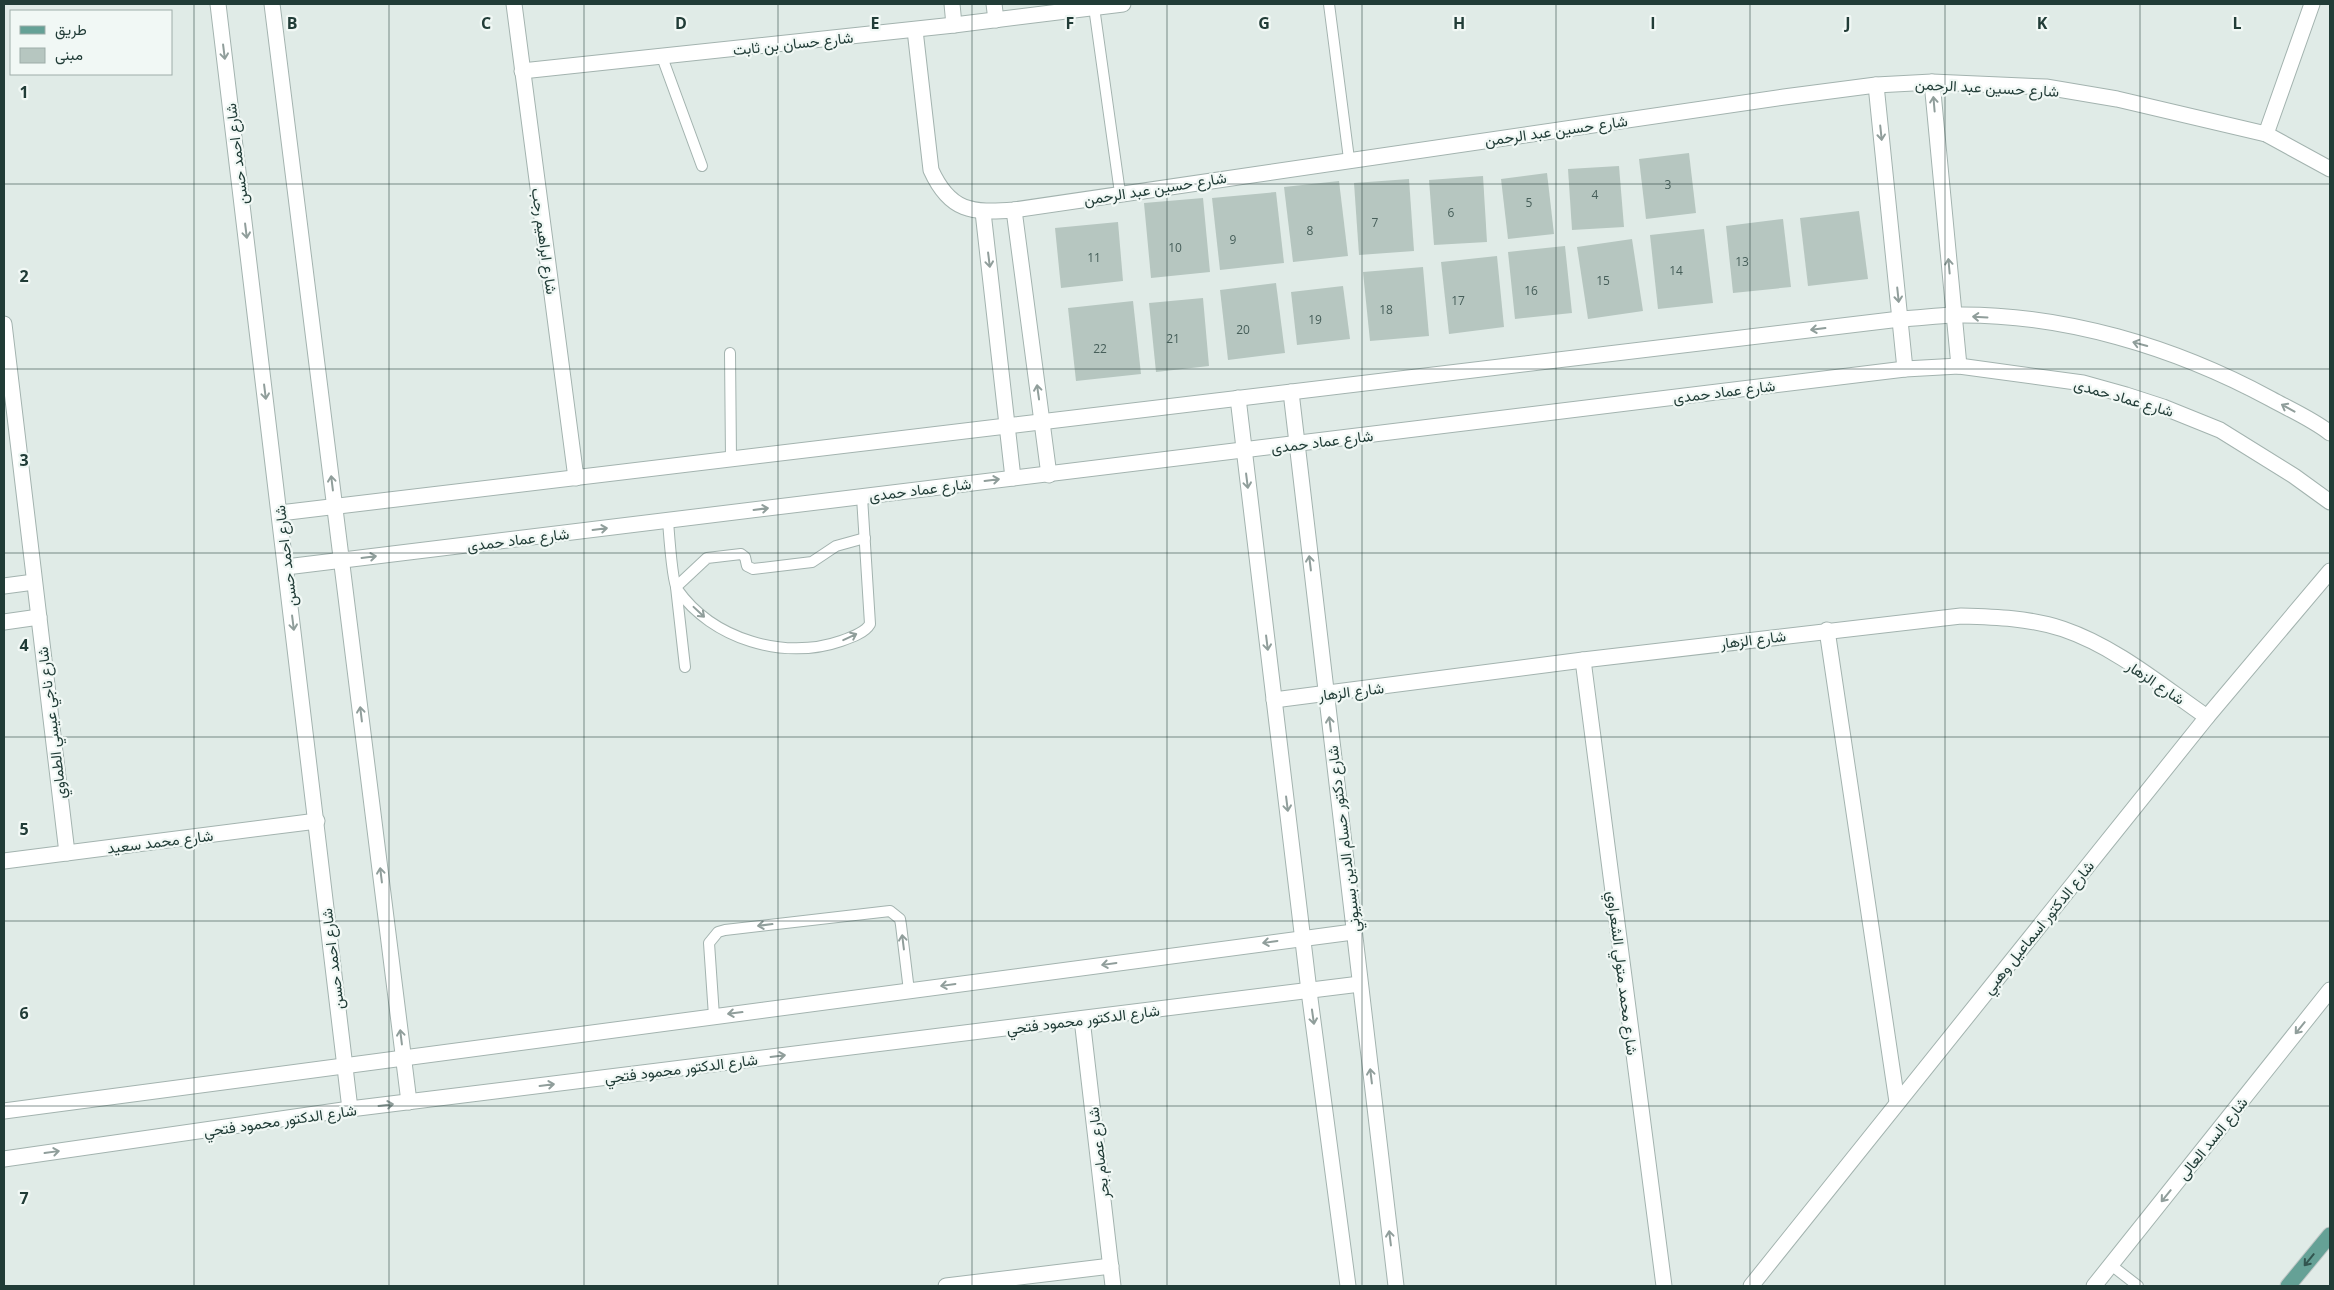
<svg xmlns="http://www.w3.org/2000/svg" width="2334" height="1290" font-family="'Open Sans',Vazirmatn,sans-serif">
  <rect width="100%" height="100%" fill="#e0ebe7"/>
  <g fill="#b6c6c0">
    <polygon points="1689,153 1696,213 1646,219 1639,159"/>
    <polygon points="1619,166 1624,227 1572,230 1568,169"/>
    <polygon points="1547,173 1554,234 1508,239 1501,179"/>
    <polygon points="1483,176 1487,242 1434,245 1429,180"/>
    <polygon points="1409,179 1414,251 1359,255 1354,183"/>
    <polygon points="1339,181 1348,256 1293,262 1284,187"/>
    <polygon points="1276,192 1284,263 1220,270 1212,198"/>
    <polygon points="1203,198 1210,272 1151,278 1144,203"/>
    <polygon points="1859,211 1868,279 1808,286 1800,218"/>
    <polygon points="1783,219 1791,287 1733,293 1726,226"/>
    <polygon points="1118,222 1123,281 1061,288 1055,228"/>
    <polygon points="1704,229 1713,303 1658,309 1650,235"/>
    <polygon points="1632,239 1643,311 1588,319 1577,247"/>
    <polygon points="1565,246 1572,313 1515,319 1508,252"/>
    <polygon points="1497,256 1504,327 1449,334 1441,262"/>
    <polygon points="1423,267 1429,336 1370,341 1363,272"/>
    <polygon points="1276,283 1285,353 1228,360 1220,290"/>
    <polygon points="1343,286 1350,339 1297,345 1291,292"/>
    <polygon points="1203,298 1209,366 1156,372 1149,303"/>
    <polygon points="1133,301 1141,374 1076,381 1068,308"/>
  </g>
  <g fill="none" stroke-linecap="round" stroke-linejoin="round">
    <defs>
      <g id="service">
        <polyline points="1329,4 1349,159"/>
        <polyline points="1094,7 1120,193"/>
        <polyline points="662,57 702,166"/>
        <polyline points="730,353 731,459"/>
        <path d="M668,521C669,533 672,581 677,589C712,639 784,661 841,641C850,638 865,633 870,624L862,497"/>
        <polyline points="685,667 676,587 707,558 741,554 745,557 747,566 753,569 812,562 836,546 865,538"/>
        <polyline points="714,1016 709,943 718,932 725,930 890,911 900,919 901,925 909,991"/>
        <polyline points="2111,1265 2138,1286"/>
      </g>
      <g id="minor">
        <polyline points="514,4 576,478"/>
        <polyline points="952,4 954,25"/>
        <polyline points="994,4 996,20"/>
        <path d="M915,30L931,170C950,212 972,213 1014,210L1784,97L1876,85L1932,82L2046,87L2117,99L2266,134L2330,169"/>
        <polyline points="522,71 954,25 1123,4"/>
        <polyline points="1932,82 1959,366"/>
        <polyline points="1876,85 1905,369"/>
        <polyline points="2266,134 2312,4"/>
        <polyline points="1014,210 1049,475"/>
        <polyline points="983,212 1013,478"/>
        <polyline points="4,324 67,853"/>
        <polyline points="4,586 34,582"/>
        <polyline points="4,622 39,617"/>
        <polyline points="1827,630 1897,1102"/>
        <polyline points="1583,660 1664,1286"/>
        <path d="M1274,700L1583,660L1961,616C1995,617 2030,618 2063,629C2116,647 2162,686 2207,717"/>
        <polyline points="4,861 317,821"/>
        <polyline points="1082,1019 1113,1286"/>
        <polyline points="946,1286 1111,1266"/>
        <polyline points="1751,1286 2207,717 2330,571"/>
      </g>
      <g id="tertiary">
        <polyline points="218,4 350,1109"/>
        <polyline points="272,4 409,1102"/>
        <polyline points="1291,392 1396,1286"/>
        <polyline points="1238,398 1309,991 1348,1286"/>
        <path d="M280,513L1900,319C1918,318 1935,316 1953,315C2063,313 2175,347 2271,399C2291,410 2312,419 2330,433"/>
        <polyline points="286,567 1905,369 1959,366 2083,383 2126,395 2163,407 2220,430 2294,476 2330,502"/>
        <polyline points="4,1111 1353,932"/>
        <polyline points="4,1159 350,1109 1360,984"/>
        <polyline points="2094,1286 2330,990"/>
      </g>
      <polyline id="primary" points="2288,1286 2330,1235"/>
    </defs>
    <use href="#service" stroke="#a3b3af" stroke-width="12"/>
    <use href="#minor" stroke="#a3b3af" stroke-width="17"/>
    <use href="#tertiary" stroke="#a3b3af" stroke-width="17"/>
    <use href="#primary" stroke="#c1c8c7" stroke-width="17"/>
    <use href="#service" stroke="#fff" stroke-width="10"/>
    <use href="#minor" stroke="#fff" stroke-width="15"/>
    <use href="#tertiary" stroke="#fff" stroke-width="15"/>
    <use href="#primary" stroke="#65a196" stroke-width="15"/>
  </g>
  <defs><path id="oneway-shaft" d="M-6 0H5M1.5-3L5.5 0L1.5 3" fill="none" stroke-width="1.6" stroke-linecap="round" stroke-linejoin="round" transform="scale(1.25)"/></defs>
  <g stroke="#909e9b">
    <use href="#oneway-shaft" transform="translate(224 52) rotate(83)"/>
    <use href="#oneway-shaft" transform="translate(1934 104) rotate(-95)"/>
    <use href="#oneway-shaft" transform="translate(1881 133) rotate(84)"/>
    <use href="#oneway-shaft" transform="translate(246 231) rotate(83)"/>
    <use href="#oneway-shaft" transform="translate(989 260) rotate(83)"/>
    <use href="#oneway-shaft" transform="translate(1949 266) rotate(-95)"/>
    <use href="#oneway-shaft" transform="translate(1898 295) rotate(84)"/>
    <use href="#oneway-shaft" transform="translate(1980 317) rotate(-177)"/>
    <use href="#oneway-shaft" transform="translate(1818 329) rotate(173)"/>
    <use href="#oneway-shaft" transform="translate(2140 344) rotate(-165)"/>
    <use href="#oneway-shaft" transform="translate(265 392) rotate(83)"/>
    <use href="#oneway-shaft" transform="translate(1038 392) rotate(-98)"/>
    <use href="#oneway-shaft" transform="translate(2288 408) rotate(-151)"/>
    <use href="#oneway-shaft" transform="translate(992 480) rotate(-7)"/>
    <use href="#oneway-shaft" transform="translate(1247 481) rotate(83)"/>
    <use href="#oneway-shaft" transform="translate(332 483) rotate(-97)"/>
    <use href="#oneway-shaft" transform="translate(761 509) rotate(-7)"/>
    <use href="#oneway-shaft" transform="translate(600 529) rotate(-7)"/>
    <use href="#oneway-shaft" transform="translate(369 557) rotate(-7)"/>
    <use href="#oneway-shaft" transform="translate(1310 563) rotate(-97)"/>
    <use href="#oneway-shaft" transform="translate(699 612) rotate(43)"/>
    <use href="#oneway-shaft" transform="translate(293 623) rotate(83)"/>
    <use href="#oneway-shaft" transform="translate(850 637) rotate(-25)"/>
    <use href="#oneway-shaft" transform="translate(1267 643) rotate(83)"/>
    <use href="#oneway-shaft" transform="translate(361 714) rotate(-97)"/>
    <use href="#oneway-shaft" transform="translate(1330 724) rotate(-97)"/>
    <use href="#oneway-shaft" transform="translate(1287 804) rotate(83)"/>
    <use href="#oneway-shaft" transform="translate(381 875) rotate(-97)"/>
    <use href="#oneway-shaft" transform="translate(765 925) rotate(173)"/>
    <use href="#oneway-shaft" transform="translate(903 942) rotate(-97)"/>
    <use href="#oneway-shaft" transform="translate(1270 942) rotate(172)"/>
    <use href="#oneway-shaft" transform="translate(1109 964) rotate(172)"/>
    <use href="#oneway-shaft" transform="translate(948 985) rotate(172)"/>
    <use href="#oneway-shaft" transform="translate(735 1013) rotate(173)"/>
    <use href="#oneway-shaft" transform="translate(1313 1017) rotate(82)"/>
    <use href="#oneway-shaft" transform="translate(2300 1028) rotate(129)"/>
    <use href="#oneway-shaft" transform="translate(401 1037) rotate(-97)"/>
    <use href="#oneway-shaft" transform="translate(778 1056) rotate(-7)"/>
    <use href="#oneway-shaft" transform="translate(1371 1076) rotate(-97)"/>
    <use href="#oneway-shaft" transform="translate(547 1085) rotate(-7)"/>
    <use href="#oneway-shaft" transform="translate(386 1105) rotate(-7)"/>
    <use href="#oneway-shaft" transform="translate(52 1152) rotate(-8)"/>
    <use href="#oneway-shaft" transform="translate(2166 1196) rotate(129)"/>
    <use href="#oneway-shaft" transform="translate(1390 1238) rotate(-97)"/>
  </g>
  <use stroke="#32554f" href="#oneway-shaft" transform="translate(2309 1260) rotate(129)"/>
  <path fill="none" stroke="#213c37" stroke-width="1" stroke-opacity="0.55" d="M194,4V1286M389,4V1286M584,4V1286M778,4V1286M972,4V1286M1167,4V1286M1362,4V1286M1556,4V1286M1750,4V1286M1945,4V1286M2140,4V1286M4,184H2330M4,369H2330M4,553H2330M4,737H2330M4,921H2330M4,1106H2330"/>
  <g text-anchor="middle" dominant-baseline="central" stroke-width="4.5" stroke-linejoin="round" paint-order="stroke">
    <g font-size="12" fill="#465e59">
      <text x="1668" y="184">3</text>
      <text x="1595" y="194">4</text>
      <text x="1529" y="202">5</text>
      <text x="1451" y="212">6</text>
      <text x="1375" y="222">7</text>
      <text x="1310" y="230">8</text>
      <text x="1233" y="239">9</text>
      <text x="1175" y="247">10</text>
      <text x="1094" y="257">11</text>
      <text x="1742" y="261">13</text>
      <text x="1676" y="270">14</text>
      <text x="1603" y="280">15</text>
      <text x="1531" y="290">16</text>
      <text x="1458" y="300">17</text>
      <text x="1386" y="309">18</text>
      <text x="1315" y="319">19</text>
      <text x="1243" y="329">20</text>
      <text x="1173" y="338">21</text>
      <text x="1100" y="348">22</text>
    </g>
    <g font-size="15" fill="#213c37" stroke="#f1f8f5">
      <text transform="translate(793 43) rotate(-6)">شارع حسان بن ثابت</text>
      <text transform="translate(1987 87) rotate(3)">شارع حسين عبد الرحمن</text>
      <text transform="translate(1556 130) rotate(-8)">شارع حسين عبد الرحمن</text>
      <text transform="translate(236 154) rotate(-97)">شارع احمد حسن</text>
      <text transform="translate(1155 188) rotate(-9)">شارع حسين عبد الرحمن</text>
      <text transform="translate(545 241) rotate(82)">شارع ابراهيم رجب</text>
      <text transform="translate(1724 391) rotate(-7)">شارع عماد حمدى</text>
      <text transform="translate(2124 397) rotate(16)">شارع عماد حمدى</text>
      <text transform="translate(1322 441) rotate(-7)">شارع عماد حمدى</text>
      <text transform="translate(920 489) rotate(-7)">شارع عماد حمدى</text>
      <text transform="translate(518 539) rotate(-7)">شارع عماد حمدى</text>
      <text transform="translate(285 556) rotate(-97)">شارع احمد حسن</text>
      <text transform="translate(1753 639) rotate(-7)">شارع الزهار</text>
      <text transform="translate(2156 682) rotate(34)">شارع الزهار</text>
      <text transform="translate(1351 691) rotate(-7)">شارع الزهار</text>
      <text transform="translate(51 723) rotate(-97)">شارع ناجي عيسي الطماوي</text>
      <text transform="translate(1343 839) rotate(-97)">شارع دكتور حسام الدين بسيوني</text>
      <text transform="translate(160 841) rotate(-7)">شارع محمد سعيد</text>
      <text transform="translate(2038 927) rotate(-51)">شارع الدكتور اسماعيل وهبي</text>
      <text transform="translate(332 959) rotate(-97)">شارع احمد حسن</text>
      <text transform="translate(1623 973) rotate(83)">شارع محمد متولي الشعراوي</text>
      <text transform="translate(1083 1019) rotate(-7)">شارع الدكتور محمود فتحي</text>
      <text transform="translate(681 1068) rotate(-7)">شارع الدكتور محمود فتحي</text>
      <text transform="translate(280 1120) rotate(-8)">شارع الدكتور محمود فتحي</text>
      <text transform="translate(2212 1138) rotate(-51)">شارع السد العالى</text>
      <text transform="translate(1098 1153) rotate(-97)">شارع عصام بحر</text>
    </g>
  </g>
  <g font-size="16" text-anchor="middle" font-weight="bold" fill="#213c37" stroke="#f1f8f5" stroke-width="4.5" stroke-linejoin="round" paint-order="stroke">
    <text x="292" y="29">B</text>
    <text x="486" y="29">C</text>
    <text x="681" y="29">D</text>
    <text x="875" y="29">E</text>
    <text x="1070" y="29">F</text>
    <text x="1264" y="29">G</text>
    <text x="1459" y="29">H</text>
    <text x="1653" y="29">I</text>
    <text x="1848" y="29">J</text>
    <text x="2042" y="29">K</text>
    <text x="2237" y="29">L</text>
    <text x="24" y="98">1</text>
    <text x="24" y="282">2</text>
    <text x="24" y="466">3</text>
    <text x="24" y="651">4</text>
    <text x="24" y="835">5</text>
    <text x="24" y="1019">6</text>
    <text x="24" y="1204">7</text>
  </g>
  <rect width="2334" height="1290" fill="none" stroke="#213c37" stroke-width="10"/>
  <rect x="10" y="10" width="162" height="65" fill="#f1f8f5" stroke="#9eada9"/>
  <rect x="20" y="26" width="25" height="8" fill="#65a196" stroke="#9eada9"/>
  <text x="55" y="35" font-size="15" fill="#213c37">طريق</text>
  <rect x="20" y="48" width="25" height="15" fill="#b6c6c0" stroke="#9eada9"/>
  <text x="55" y="60" font-size="15" fill="#213c37">مبنى</text>
</svg>
